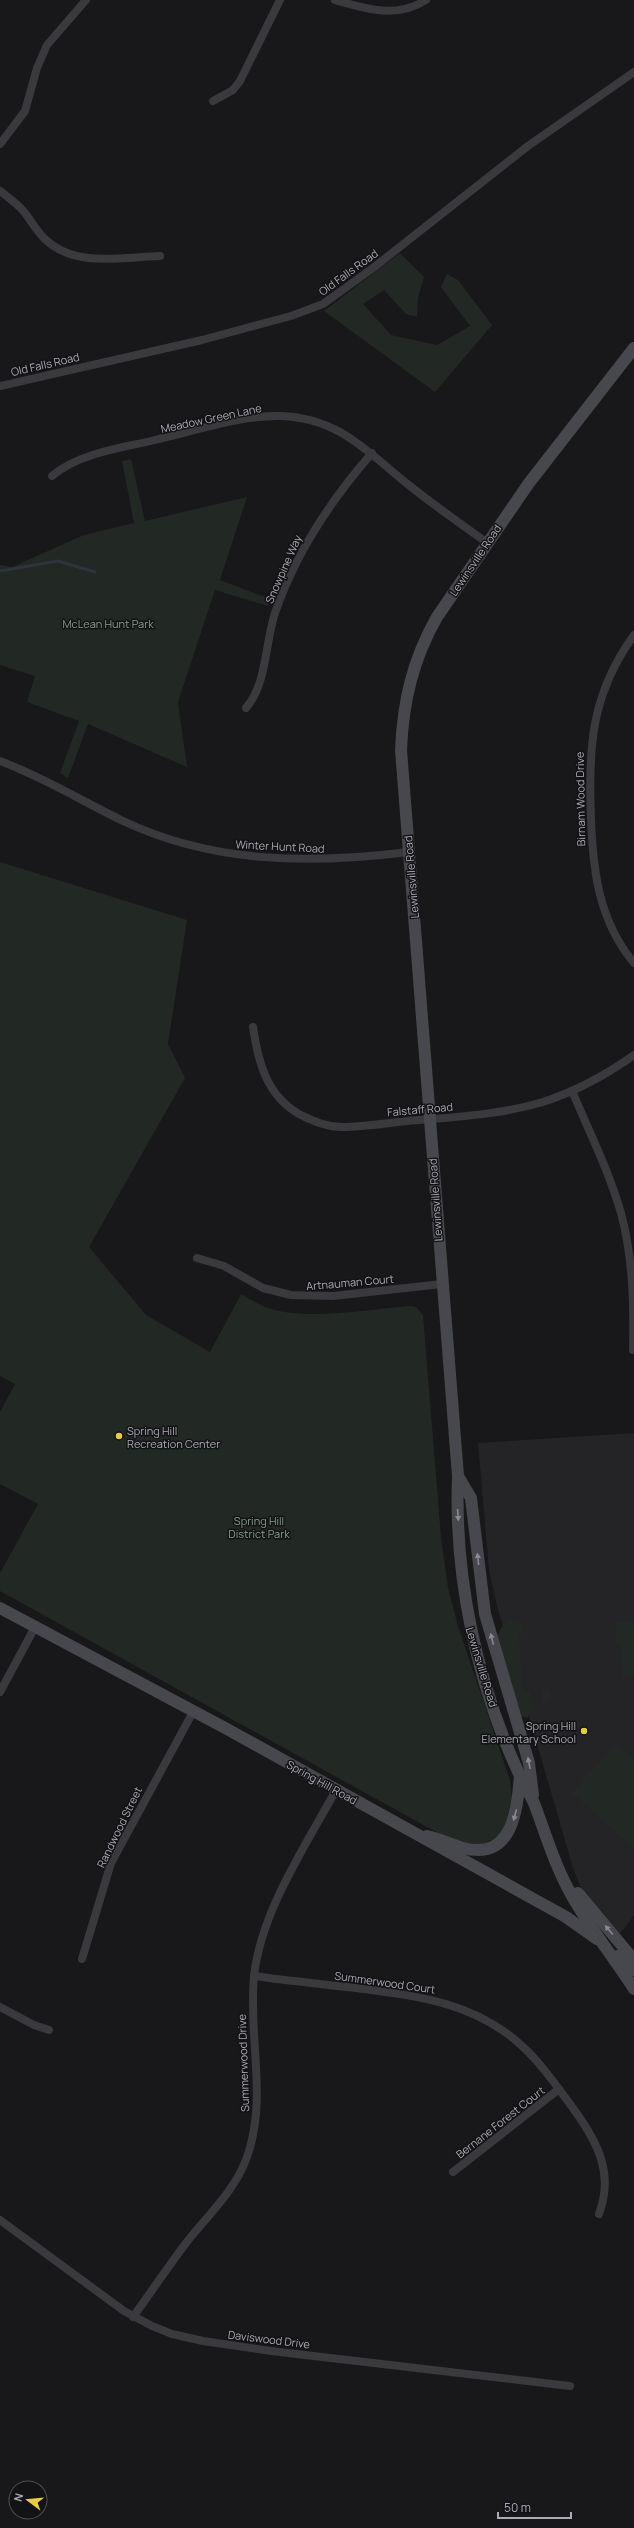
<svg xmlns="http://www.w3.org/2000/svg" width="634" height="2528" font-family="Manrope,sans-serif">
  <rect width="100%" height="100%" fill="#181719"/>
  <polygon fill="#242326" points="634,1433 634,1916 613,1942 582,1891 573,1868 497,1606 489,1570 478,1443"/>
  <g fill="#222924">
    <polygon points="400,253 424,277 418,298 417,317 406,314 384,290 363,304 391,335 437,345 470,326 441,287 447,274 458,280 492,325 435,392 324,311"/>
    <polygon points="131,459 145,521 247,497 220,580 270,599 268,606 215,590 178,702 187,767 88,724 68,778 60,773 79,721 27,702 35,676 0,665 0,565 12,567 84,535 134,523 122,461"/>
    <path d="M0,862L187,920L168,1044L185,1078L89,1247L146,1315L210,1352L241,1294C248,1298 256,1303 265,1307C305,1322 368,1309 411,1306L416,1307L423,1315L441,1537L448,1588L458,1626L510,1780L512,1799L511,1820L497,1838L482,1845L456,1843L0,1591V1573L38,1504L0,1484V1412L15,1384L0,1376Z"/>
    <path d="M515,1620L521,1621L525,1633L519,1635L523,1691H531L533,1711L527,1718L521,1716L496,1640C500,1628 503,1623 515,1620Z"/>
    <polygon points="634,1621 634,1676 622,1677 620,1642 616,1643 615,1622"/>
    <polygon points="549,1689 550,1697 545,1708 543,1706 541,1690"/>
    <polygon points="616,1743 634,1759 634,1849 572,1793"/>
  </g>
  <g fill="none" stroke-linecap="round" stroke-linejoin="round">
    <polyline stroke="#2e333c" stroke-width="3" points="0,571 58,561 95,572"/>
    <g stroke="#39393e" stroke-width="8">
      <path d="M335,0C366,9 397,19 426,0"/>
      <polyline points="213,101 233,90 240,81 280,0"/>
      <polyline points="0,144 25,111 37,68 47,45 86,0"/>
      <path d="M0,191C9,198 18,204 25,213C32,222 37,232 46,240C76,268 122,257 160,256"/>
      <polyline points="0,386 202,340 291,316 323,304 373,268 528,146 634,72"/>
      <path d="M52,476C80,452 124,448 159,439C198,430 241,415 281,416C340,418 368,453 410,486C435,506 461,524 486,542"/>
      <path d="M634,635C591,694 588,748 591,819C593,872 599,921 634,963"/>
      <path d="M246,708C267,684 265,643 275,613C296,552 330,501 372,453"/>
      <path d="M0,761C43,777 82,801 123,821C214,864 311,864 409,852"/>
      <path d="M253,1027C258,1061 266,1095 299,1114C312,1121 327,1127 342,1127C364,1127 387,1123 408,1121C454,1117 499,1115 543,1102C576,1091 606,1075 634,1055"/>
      <path d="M572,1091C589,1131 609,1171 621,1213C633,1258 634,1304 633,1350"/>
      <polyline points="197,1258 224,1266 263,1288 291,1295 333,1296 442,1284"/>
      <polyline points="0,1692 35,1627"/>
      <polyline points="82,1959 111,1863 193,1712"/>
      <path d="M254,1976C288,1981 322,1984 356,1988C416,1996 474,2002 521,2045C542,2064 558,2088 575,2111C598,2143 614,2174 599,2214"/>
      <polyline points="0,2007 34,2025 49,2030"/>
      <polyline points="453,2172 559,2089"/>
      <polyline points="0,2220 124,2311 152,2326 172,2334 203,2341 271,2351 570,2386"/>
      <path d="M133,2317C151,2292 168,2267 186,2243C208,2215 235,2191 247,2157C268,2098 248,2037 254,1977C260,1913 306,1845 336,1790"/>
    </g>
    <g stroke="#47474e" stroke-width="12">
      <path d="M634,348L529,483L437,617C413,659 403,701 401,750L458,1476C454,1578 477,1684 520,1776C524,1786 530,1794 534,1803C546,1835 555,1866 572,1896C590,1928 614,1958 634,1989"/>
      <polyline points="458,1476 471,1498 485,1614 529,1763 533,1795"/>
      <polyline points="0,1608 227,1729 566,1917 597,1939"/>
      <path d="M427,1836C440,1839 451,1844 463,1848C513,1861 517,1810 520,1776"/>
      <polyline points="578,1893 634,1960"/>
      <polyline points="617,1956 634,1970"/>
    </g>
  </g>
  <defs><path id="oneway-solid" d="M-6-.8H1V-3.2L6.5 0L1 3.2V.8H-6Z"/></defs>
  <g fill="#878993">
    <use href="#oneway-solid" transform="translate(458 1515) rotate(86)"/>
    <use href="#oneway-solid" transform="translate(478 1559) rotate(-96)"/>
    <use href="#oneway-solid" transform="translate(492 1639) rotate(-104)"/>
    <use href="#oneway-solid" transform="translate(529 1763) rotate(-101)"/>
    <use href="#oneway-solid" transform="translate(515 1815) rotate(105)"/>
    <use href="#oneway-solid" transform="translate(609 1930) rotate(-130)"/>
  </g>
  <g fill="#e6cd42" stroke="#131214" stroke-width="1.5">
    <circle cx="119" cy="1436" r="4"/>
    <circle cx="584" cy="1731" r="4"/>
  </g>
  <g text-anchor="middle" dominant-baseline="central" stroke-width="3" stroke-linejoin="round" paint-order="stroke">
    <g font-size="11" fill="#aaacb8" stroke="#131214">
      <text transform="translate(348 272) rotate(-36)">Old Falls Road</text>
      <text transform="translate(45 364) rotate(-13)">Old Falls Road</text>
      <text transform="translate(211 418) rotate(-12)">Meadow Green Lane</text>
      <text transform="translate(475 560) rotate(-56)">Lewinsville Road</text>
      <text transform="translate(283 569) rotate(-66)">Snowpine Way</text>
      <text transform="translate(580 799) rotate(-91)">Birnam Wood Drive</text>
      <text transform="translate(280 846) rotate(3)">Winter Hunt Road</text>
      <text transform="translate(411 877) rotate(-95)">Lewinsville Road</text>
      <text transform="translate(420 1109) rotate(-5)">Falstaff Road</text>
      <text transform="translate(435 1200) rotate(-94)">Lewinsville Road</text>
      <text transform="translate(350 1282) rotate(-5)">Artnauman Court</text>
      <text transform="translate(482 1667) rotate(73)">Lewinsville Road</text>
      <text transform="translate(322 1782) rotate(29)">Spring Hill Road</text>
      <text transform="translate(119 1827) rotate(-64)">Randwood Street</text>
      <text transform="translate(385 1982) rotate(8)">Summerwood Court</text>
      <text transform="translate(243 2063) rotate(-92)">Summerwood Drive</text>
      <text transform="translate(500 2122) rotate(-38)">Bernane Forest Court</text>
      <text transform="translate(269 2339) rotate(7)">Daviswood Drive</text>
    </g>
    <g font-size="11" fill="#83a28a" stroke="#131214">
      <text x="108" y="623">McLean Hunt Park</text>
      <text x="259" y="1520">Spring Hill<tspan x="259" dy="13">District Park</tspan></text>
    </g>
    <g font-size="11" fill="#aaacb8" stroke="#131214" text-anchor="start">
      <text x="127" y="1430">Spring Hill<tspan x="127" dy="13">Recreation Center</tspan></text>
      <text x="576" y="1725" text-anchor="end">Spring Hill<tspan x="576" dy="13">Elementary School</tspan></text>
    </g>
  </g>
  <g transform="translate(28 2500) rotate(286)"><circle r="19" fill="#131214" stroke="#4f5056"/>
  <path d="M0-3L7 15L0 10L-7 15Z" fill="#e6cd42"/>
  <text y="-6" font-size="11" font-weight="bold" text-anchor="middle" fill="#aaacb8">N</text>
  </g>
  <path d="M498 2512v6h73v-6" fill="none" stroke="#aaacb8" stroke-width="2"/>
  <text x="504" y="2512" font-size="12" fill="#aaacb8" stroke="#131214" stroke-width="3" paint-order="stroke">50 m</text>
</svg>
